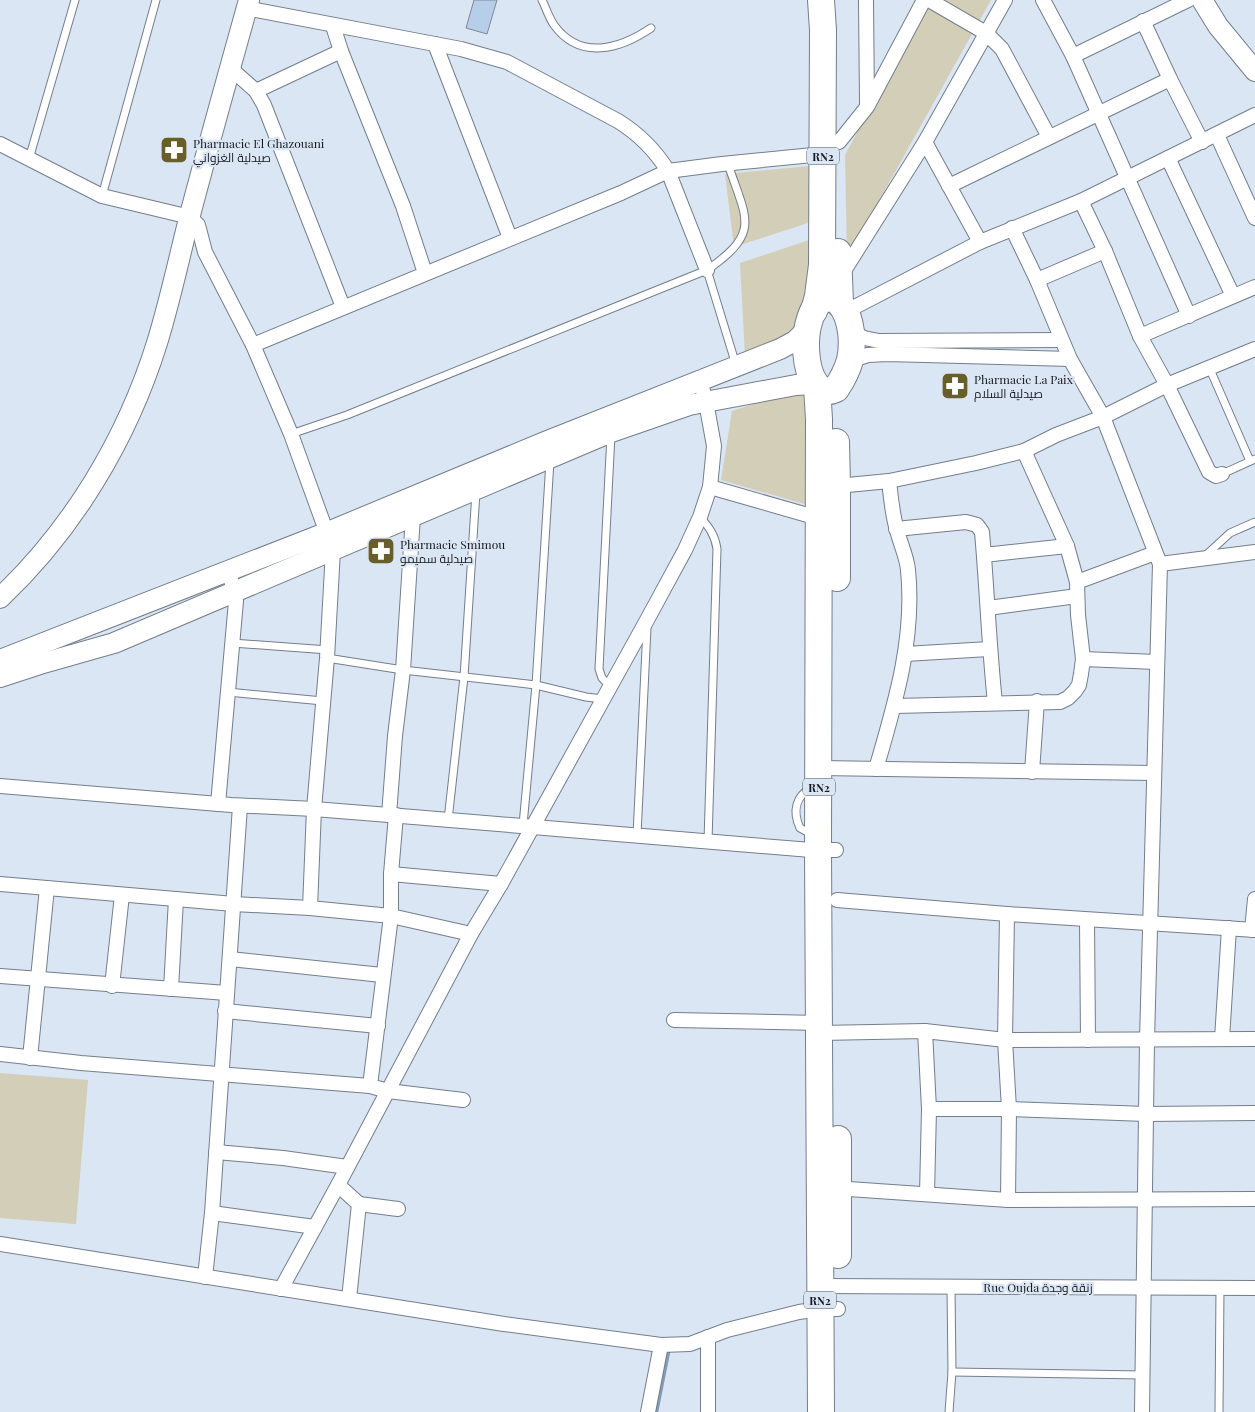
<svg xmlns="http://www.w3.org/2000/svg" width="1255" height="1412" font-family="'Playfair Display',Cairo,serif">
  <rect width="100%" height="100%" fill="#dbe6f4"/>
  <g fill="#d2ceb7">
    <polygon points="929,0 991,0 847,258 845,155"/>
    <polygon points="820,165 817,220 734,247 725,174"/>
    <polygon points="815,238 819,325 745,355 740,263"/>
    <polygon points="819,383 818,508 721,480 732,411"/>
    <polygon points="0,1073 88,1080 76,1224 0,1218"/>
  </g>
  <g fill="none" stroke-linecap="round" stroke-linejoin="round">
    <polyline stroke="#859ab4" stroke-width="4.5" points="656,1412 669,1347"/>
  </g>
  <polygon fill="#b7ceea" stroke="#7e8894" points="474,0 497,0 487,34 466,28"/>
  <g fill="none" stroke-linecap="round" stroke-linejoin="round">
    <defs>
      <g id="lane">
        <path d="M542,0C546,8 549,18 554,25C580,61 620,49 651,28"/>
        <polyline points="29,159 75,0"/>
        <polyline points="102,196 156,0"/>
        <polyline points="707,270 736,365"/>
        <polyline points="1209,367 1250,461"/>
        <path d="M291,434L347,415L707,270C762,232 746,219 728,164"/>
        <polyline points="1222,474 1255,459"/>
        <path d="M700,517C709,527 715,535 717,549L708,841"/>
        <polyline points="1205,556 1230,533 1255,522"/>
        <polyline points="232,643 328,650"/>
        <polyline points="327,658 403,670 536,685 586,697 603,699"/>
        <polyline points="610,686 602,678 599,669 611,435"/>
        <polyline points="228,692 323,701"/>
        <path d="M812,787C796,796 792,811 800,828L813,835"/>
        <polyline points="448,820 464,677 476,492"/>
        <polyline points="523,825 536,685 550,461"/>
        <polyline points="637,835 647,628"/>
        <polyline points="952,1372 1143,1375"/>
        <polyline points="949,1412 952,1372 951,1288"/>
        <polyline points="1219,1412 1220,1287"/>
      </g>
      <g id="street">
        <polyline points="866,0 867,104"/>
        <polyline points="929,0 986,33 1002,49 1049,137"/>
        <polyline points="1043,0 1073,56 1189,316"/>
        <path d="M246,8L461,49L507,62L618,121C639,134 655,150 668,171L707,270"/>
        <polyline points="1143,21 1170,79 1202,142"/>
        <polyline points="333,26 341,51 403,206 425,273"/>
        <polyline points="435,44 510,238"/>
        <polyline points="1073,56 1188,0"/>
        <polyline points="230,68 256,91 264,105 343,307"/>
        <polyline points="256,91 341,51"/>
        <polyline points="1217,135 1255,218"/>
        <polyline points="839,142 867,107 924,0"/>
        <polyline points="925,142 980,242"/>
        <polyline points="0,144 102,196 190,217 198,225 205,252 253,345 291,434 333,550 327,658 314,809 310,908"/>
        <polyline points="1168,158 1233,296"/>
        <polyline points="949,186 1170,79"/>
        <polyline points="1081,201 1105,251 1140,336 1167,385 1209,472 1216,476 1222,474"/>
        <polyline points="1012,228 1037,280 1070,359 1103,417 1160,564 1147,1040 1142,1412"/>
        <polyline points="842,274 925,142 1005,0"/>
        <polyline points="1037,280 1105,251"/>
        <polyline points="845,312 980,242 1081,201 1255,115"/>
        <polyline points="850,331 864,338 879,341 1061,340"/>
        <polyline points="1140,336 1255,287"/>
        <polyline points="253,345 621,193 668,171 722,164 823,154"/>
        <polyline points="849,361 868,355 887,354 1070,359"/>
        <polyline points="837,486 889,481 976,463 1024,451 1056,435 1103,417 1167,385 1255,349"/>
        <polyline points="710,487 818,518"/>
        <path d="M896,529L966,522L977,525L982,532C987,589 989,646 995,703"/>
        <polyline points="984,555 1067,546"/>
        <polyline points="1160,564 1255,552"/>
        <polyline points="1077,582 1155,553"/>
        <polyline points="988,608 1077,596"/>
        <polyline points="905,654 989,649"/>
        <polyline points="1083,659 1157,662"/>
        <polyline points="895,706 1060,702 1068,698 1075,691 1079,685 1081,674 1083,659 1078,615 1077,582 1067,546 1024,451"/>
        <polyline points="819,768 1154,773"/>
        <path d="M876,769C895,704 915,639 908,570C907,557 900,543 897,530C892,514 891,497 889,481"/>
        <polyline points="1032,772 1037,701"/>
        <polyline points="0,786 231,805 314,809 389,815 811,850 836,850"/>
        <polyline points="218,804 236,601 229,571"/>
        <polyline points="389,815 395,736 403,670 413,516 411,509"/>
        <polyline points="391,874 501,884"/>
        <polyline points="0,884 234,904 310,908 391,916 471,934"/>
        <polyline points="837,900 1007,914 1255,930"/>
        <polyline points="1007,914 1005,1040 1009,1109 1008,1200"/>
        <polyline points="1087,920 1088,1040"/>
        <polyline points="1252,930 1255,899"/>
        <polyline points="230,959 382,975"/>
        <polyline points="0,976 227,993"/>
        <polyline points="112,986 122,895"/>
        <polyline points="171,989 176,899"/>
        <polyline points="225,1011 378,1026"/>
        <polyline points="674,1020 820,1023"/>
        <polyline points="925,1031 929,1109 927,1194"/>
        <polyline points="820,1033 925,1031 1005,1040 1255,1039"/>
        <polyline points="1222,1039 1229,928"/>
        <polyline points="0,1054 81,1063 370,1086 388,1091 463,1100"/>
        <polyline points="30,1058 47,888"/>
        <polyline points="370,1086 391,916 391,874 396,815"/>
        <polyline points="929,1109 1009,1109 1146,1114 1255,1113"/>
        <polyline points="216,1152 283,1158 347,1167"/>
        <polyline points="338,1185 359,1204 349,1299"/>
        <polyline points="834,1188 1008,1200 1255,1199"/>
        <polyline points="359,1204 398,1209"/>
        <polyline points="212,1213 315,1227"/>
        <polyline points="0,1244 504,1324 661,1345 690,1344 727,1330 799,1312 820,1309 838,1309"/>
        <polyline points="205,1277 212,1213 240,806"/>
        <polyline points="820,1286 1255,1288"/>
        <polyline points="281,1289 338,1185 471,934 501,884 647,620 685,550 700,517 710,487 714,446 706,402 700,380"/>
        <polyline points="648,1412 661,1345"/>
        <polyline points="708,1412 708,1337"/>
      </g>
      <g id="secondary">
        <polyline points="1202,0 1218,26 1255,71"/>
        <path d="M0,598C73,529 127,439 157,343C170,301 179,258 190,215C209,143 229,72 249,0"/>
        <polyline points="0,660 328,532 545,442 780,349 795,341 808,328"/>
        <polyline points="0,677 40,664 114,643 611,432 689,405 796,385 816,384"/>
      </g>
      <g id="highway">
        <polyline points="838,252 840,303"/>
        <path d="M829,297C852,304 854,341 850,360C847,371 842,380 836,389C801,407 794,305 829,297Z"/>
        <polyline points="814,311 818,296 822,265 823,30 821,0"/>
        <polyline points="817,387 819,419 818,850 821,1412"/>
        <polyline points="836,442 837,486 837,578"/>
        <polyline points="838,1139 838,1255"/>
      </g>
    </defs>
    <use href="#lane" stroke="#747e8a" stroke-width="9"/>
    <use href="#street" stroke="#747e8a" stroke-width="16"/>
    <use href="#secondary" stroke="#747e8a" stroke-width="22"/>
    <use href="#highway" stroke="#747e8a" stroke-width="28"/>
    <use href="#lane" stroke="#fff" stroke-width="7"/>
    <use href="#street" stroke="#fff" stroke-width="14"/>
    <use href="#secondary" stroke="#fff" stroke-width="20"/>
    <use href="#highway" stroke="#fff" stroke-width="26"/>
  </g>
  <defs>
    <symbol id="pharmacy-square" viewBox="-11 -11 22 22"><rect x="-9" y="-9" width="18" height="18" rx="4" fill="#675e2a" stroke="#dbe6f4"/><path d="M-2-6h4v4h4v4h-4v4h-4v-4h-4v-4h4Z" fill="#fff"/></symbol>
  </defs>
  <g fill-rule="evenodd">
    <use href="#pharmacy-square" x="158" y="134" width="32" height="32"/>
    <use href="#pharmacy-square" x="939" y="370" width="32" height="32"/>
    <use href="#pharmacy-square" x="365" y="535" width="32" height="32"/>
  </g>
  <g text-anchor="middle" dominant-baseline="central" stroke-width="4.5" stroke-linejoin="round" paint-order="stroke">
    <g fill="#dbe6f4" stroke="#51565e" stroke-width="1">
      <rect x="807" y="147.5" width="32" height="17" rx="4"/>
      <rect x="803" y="778.5" width="32" height="17" rx="4"/>
      <rect x="804" y="1291.5" width="32" height="17" rx="4"/>
    </g>
    <g font-size="11" font-weight="bold" fill="#16191e">
      <text x="823" y="156">RN2</text>
      <text x="819" y="787">RN2</text>
      <text x="820" y="1300">RN2</text>
    </g>
    <g font-size="12" fill="#16191e" stroke="#dbe6f4" text-anchor="start">
      <text x="193" y="143">Pharmacie El Ghazouani<tspan x="193" dy="14">صيدلية الغزواني</tspan></text>
      <text x="974" y="379">Pharmacie La Paix<tspan x="974" dy="14">صيدلية السلام</tspan></text>
      <text x="400" y="544">Pharmacie Smimou<tspan x="400" dy="14">صيدلية سميمو</tspan></text>
    </g>
    <g font-size="12" fill="#16191e" stroke="#dbe6f4">
      <text x="1038" y="1287">Rue Oujda زنقة وجدة</text>
    </g>
  </g>
</svg>
